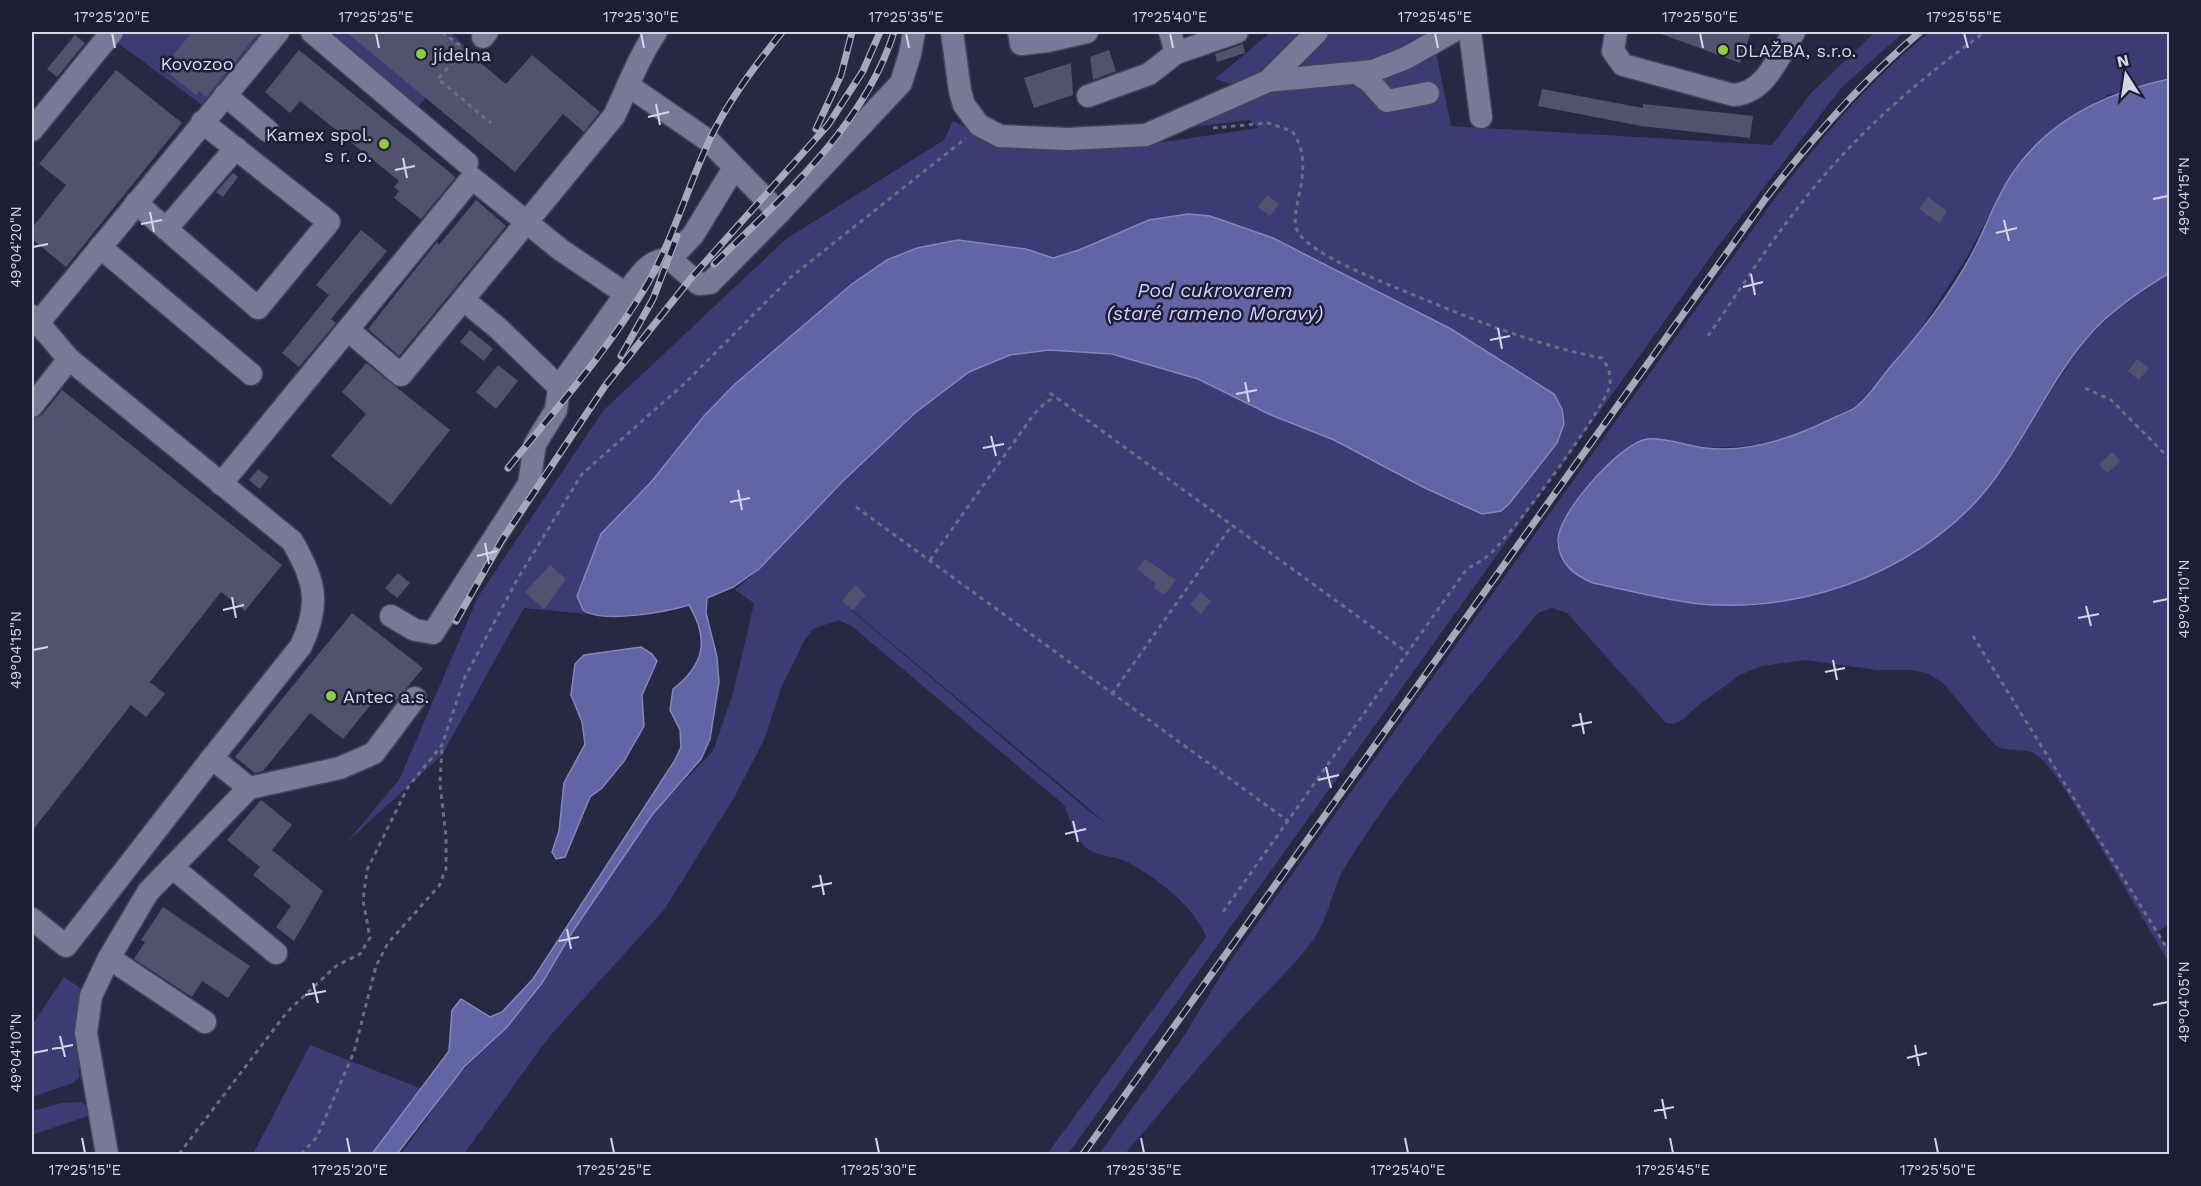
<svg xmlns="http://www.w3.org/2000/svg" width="2201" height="1186" font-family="'Work Sans',sans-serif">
  <rect width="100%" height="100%" fill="#272841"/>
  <g fill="#3c3b74" fill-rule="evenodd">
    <polygon points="103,32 267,32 202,105"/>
    <polygon points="318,32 451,32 468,50 413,112"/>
    <path d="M1271,32H1432L1451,126L1772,145L1810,94L1875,32H1904L1842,87L1719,245L1068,1154H1047L1206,937C1195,907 1156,877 1127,862C1116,856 1099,857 1088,849C1075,840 1070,819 1064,805L853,627L839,620L813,629L804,641L781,688L764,740L735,796L664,910L549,1037L464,1154H401L454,1080L529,1002L580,919L651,815L713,751L734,690L754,603L735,590C773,559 805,520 840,484C878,444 921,405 967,374C1025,333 1138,354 1199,379C1225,390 1248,405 1273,416C1294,425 1316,431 1336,441C1385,465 1432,492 1482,514L1509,504L1557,443L1564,424L1451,329L1273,238L1210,216L1149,220L1079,250L1053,258L1026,249L917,248L887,260L852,284L734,385L704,416L652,481L627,505L587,568L577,596L579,604L588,614L524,608L442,755L347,842L399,780L478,597L603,411L786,239L944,140L953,121L993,142L1144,145L1258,128L1250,120L1168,130L1262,93L1215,79ZM851,610H852L1106,823L1090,812Z"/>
    <path d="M1930,32H2169V79L2108,95L2062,123L2030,149L2012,172L1966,259L1915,338L1856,407L1795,437L1748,446L1707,448L1649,439C1628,458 1547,516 1558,548C1560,552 1564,557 1566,560C1574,572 1579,577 1593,583L1701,604L1743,603L1792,599L1899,561L1943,531L1985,491L2085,340L2119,308L2169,273L2170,923L2158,932L2169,950V963C2141,915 2113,867 2084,820C2070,799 2057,773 2038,756C2027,746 2007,754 1995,745L1942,682L1926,673L1912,670H1877L1806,660L1762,666L1740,675L1696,707L1682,720L1674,724L1666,723L1567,613L1552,608L1538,613C1471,694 1402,776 1346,865C1332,888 1330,913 1316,936C1296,965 1266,991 1243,1017C1202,1062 1164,1108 1125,1154H1099L1182,1039L1226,967L1770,205C1818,142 1868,81 1930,32Z"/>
    <polygon points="64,977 96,999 80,1037 79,1078 73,1083 32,1097 32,1025"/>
    <polygon points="310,1045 425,1090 389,1154 253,1154"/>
    <polygon points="82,1102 86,1106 88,1116 32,1135 32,1111 62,1103"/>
  </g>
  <g fill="#6364a6" stroke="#8586b9" stroke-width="1.5">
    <path d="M2169,79V273C2140,291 2107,313 2085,340C2052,380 2026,435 1996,477C1931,567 1809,614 1700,604C1664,600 1628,590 1593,583C1574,575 1559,564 1558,541C1557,514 1620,443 1647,439C1664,437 1687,446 1705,448C1748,453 1793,438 1831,419C1839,415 1849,412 1856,407C1869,397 1880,379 1891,366C1924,329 1955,288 1977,244C1989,219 1998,194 2014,171C2051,118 2108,92 2169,79Z"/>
    <path d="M1188,214L1210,216L1273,238L1451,329L1554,394L1562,409L1564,424L1557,443L1509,504L1501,511L1482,514L1425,488L1334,440L1271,415L1198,379L1112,354L1049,350L1010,355L969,372L915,413L842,482L759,569L733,587L707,598L706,613L717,657L719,682L710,739L701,759L652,815L571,934L542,983L507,1027L464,1067L397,1154H372L449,1051L452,1010L461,999L490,1017L502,1012L533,979L675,760L681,747L680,730L670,710L673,689C704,665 710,640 689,605C666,612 602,624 583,610L577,596L601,534L652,481L704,416L734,385L852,284L887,260L917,248L958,240L1026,249L1053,258L1079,250L1149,220Z"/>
    <polygon points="641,647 652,654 657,661 642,695 644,726 624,761 602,788 590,797 565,857 556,859 552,852 559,831 564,783 585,744 582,722 571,695 575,664 584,655"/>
  </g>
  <g fill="#51536e">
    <polygon points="192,32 259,32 206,97 199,91 196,95 167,72 174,64 169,60"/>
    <polygon points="346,32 443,32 506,84 532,55 600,112 584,132 563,114 515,172"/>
    <polygon points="1656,32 1751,32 1740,63"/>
    <polygon points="75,35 85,43 57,77 47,69"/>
    <polygon points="1243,44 1245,53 1217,62 1215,54"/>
    <polygon points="299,50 453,175 455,178 421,219 394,198 399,191 394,187 399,181 300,101 290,113 265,92"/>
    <polygon points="1109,50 1116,71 1093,80 1090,57"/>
    <polygon points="1071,63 1073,95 1034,108 1024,78"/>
    <polygon points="116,70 182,123 66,267 32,239 32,228 66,185 39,164"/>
    <polygon points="1542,89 1643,108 1643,104 1753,116 1750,138 1641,126 1538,106"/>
    <polygon points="233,173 238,177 223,197 216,192"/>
    <polygon points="1267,195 1279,204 1270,216 1258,207"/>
    <polygon points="1928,197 1947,211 1939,223 1919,209"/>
    <polygon points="476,200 506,226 399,356 368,329 437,242 439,245"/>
    <polygon points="361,230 387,251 331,319 336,323 299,367 282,353 329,295 316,285"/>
    <polygon points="470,330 493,349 484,361 460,342"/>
    <polygon points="2137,359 2149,368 2139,380 2128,371"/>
    <polygon points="366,363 450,430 391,505 331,456 366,414 342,392"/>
    <polygon points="498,365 518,381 496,409 476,392"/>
    <polygon points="62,390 282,565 245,611 221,592 150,682 165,694 146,717 131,705 32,831 32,419 42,415"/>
    <polygon points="2112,452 2121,461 2107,473 2099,464"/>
    <polygon points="258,469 269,477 260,489 249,480"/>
    <polygon points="1145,559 1176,580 1164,595 1154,588 1156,584 1137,569"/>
    <polygon points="550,565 566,579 544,609 525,592"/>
    <polygon points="398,573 410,583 397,598 385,588"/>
    <polygon points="855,585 866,595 853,610 842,601"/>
    <polygon points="1200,592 1211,601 1201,614 1190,605"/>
    <polygon points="352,613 423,668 396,701 381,692 343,739 310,713 263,771 255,773 235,757"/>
    <polygon points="261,800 292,825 272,850 323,891 294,941 276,927 291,906 253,875 260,867 227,840"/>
    <polygon points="163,907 250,966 228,998 202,981 192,997 134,959 145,942 141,940"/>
  </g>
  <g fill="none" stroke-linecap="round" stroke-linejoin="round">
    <defs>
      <g id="minor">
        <polyline points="312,32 467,163"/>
        <polyline points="952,32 960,91 964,105 979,125 1000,136 1067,139 1146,135 1268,81 1373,71 1406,58 1452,32"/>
        <polyline points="1019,32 1021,44 1048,41 1087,32"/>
        <polyline points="1170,32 1176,53 1237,32"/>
        <polyline points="1470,32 1481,117"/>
        <path d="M1616,32L1613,51L1623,65L1733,95C1766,93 1778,57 1794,32"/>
        <polyline points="483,37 487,32"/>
        <polyline points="1358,74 1369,81 1387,101 1428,93"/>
        <polyline points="1268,81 1317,32"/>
        <polyline points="629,86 709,141 779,213 901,83 910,54 914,32"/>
        <polyline points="225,95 268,131"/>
        <polyline points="1088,96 1149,74 1176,53"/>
        <polyline points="32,130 112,32"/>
        <polyline points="136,203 258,308 329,222 202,122"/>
        <polyline points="166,229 236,148"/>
        <polyline points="100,247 251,374"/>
        <polyline points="670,259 693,235 734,168"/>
        <polyline points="464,300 499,329 559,387 626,294"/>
        <path d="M32,316L69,359L292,541C315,580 321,604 301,646L212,758"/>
        <polyline points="39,322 278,32"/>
        <path d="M348,330L401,375L614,116C628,87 638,58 656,32"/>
        <polyline points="32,406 69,359"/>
        <path d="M221,484L472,178L561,250L626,294C638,278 648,259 670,259L699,284L710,283L779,213"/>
        <polyline points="391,616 415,630 433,633 529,484 535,444 556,410 559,387"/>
        <polyline points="249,788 340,768 374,753 415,698"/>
        <polyline points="172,867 276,953"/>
        <polyline points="32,919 66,946 212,758 249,788 148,892 109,958 205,1022"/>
        <polyline points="107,1154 86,1033 91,996 109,958"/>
      </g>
    </defs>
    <use href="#minor" stroke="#434359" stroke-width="25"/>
    <g stroke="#6b6d82" stroke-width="3" stroke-dasharray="4.5 4.5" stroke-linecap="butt">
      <polyline points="442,32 465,49 438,79 491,123"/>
      <path d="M1213,128L1268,123L1292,131C1320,170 1283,214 1300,235C1316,255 1368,276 1392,286C1460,314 1529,344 1602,358C1609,367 1612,378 1609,388C1602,412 1505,545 1485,558C1479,563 1472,565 1466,570L1223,912"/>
      <path d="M1708,336C1738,293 1765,249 1797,209C1849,140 1915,82 1985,32"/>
      <polyline points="2085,388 2111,400 2170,459"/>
      <polyline points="1050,393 1408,653"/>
      <polyline points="856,507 1288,821"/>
      <polyline points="930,560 1034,414 1047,401 1057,398"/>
      <polyline points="1973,636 2170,953"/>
      <polyline points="1112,694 1232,525"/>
      <polyline points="179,1154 287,1012 336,966 360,954 370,938 363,900 367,870 408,787 442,745 465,677 518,578 582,474 684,384 791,277 966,138"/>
      <polyline points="301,1154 317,1137 354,1052 376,966 388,943 439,886 446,869 446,836 440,784 442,746"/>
    </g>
    <use href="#minor" stroke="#777996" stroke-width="22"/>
    <defs>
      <g id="rail">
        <polyline points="816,129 841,75 852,32"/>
        <path d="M714,264C782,198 865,125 894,32"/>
        <polyline points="621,356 653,299 677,236"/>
        <path d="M508,468C557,408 609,349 648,283C673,238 688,187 709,141C728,101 755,66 782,32"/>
        <polyline points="456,621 502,540 605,386 692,277 828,125 863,71 880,32"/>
        <path d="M1083,1154L1766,198C1813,137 1862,81 1920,32"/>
      </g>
    </defs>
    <use href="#rail" stroke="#a7a8bb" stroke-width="7"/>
    <use href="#rail" stroke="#1d1e36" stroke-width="4.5" stroke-dasharray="14" stroke-linecap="butt"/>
  </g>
  <path fill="none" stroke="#d4d6e6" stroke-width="2" d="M112,33L115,48M376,33L379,48M641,33L644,48M906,33L909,48M1170,33L1173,48M1435,33L1438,48M1700,33L1703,48M1964,33L1968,48M656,104L660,125M648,117L669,112M403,158L407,178M395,170L415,166M2153,199L2168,196M150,212L154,232M2004,220L2009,241M141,224L162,220M1996,233L2017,228M33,247L48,244M1751,274L1755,295M1743,287L1763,282M1498,328L1502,349M1490,340L1510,336M1245,382L1249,402M1236,394L1257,390M991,436L996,456M983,448L1004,444M738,490L742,510M730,502L750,498M485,543L489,564M477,556L497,551M232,597L236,618M2153,602L2168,599M2086,606L2091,626M223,610L244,605M2078,618L2099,614M33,650L48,647M1833,660L1837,680M1825,672L1845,668M1580,713L1584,734M1572,726L1592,722M1326,767L1331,788M1318,780L1339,775M1073,821L1078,842M1065,834L1086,829M820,875L824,895M812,887L832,883M567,929L571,949M559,941L579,937M313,983L318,1003M305,995L326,991M2153,1005L2168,1002M60,1036L65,1057M1915,1045L1919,1066M52,1049L73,1045M33,1053L48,1050M1907,1058L1927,1053M1662,1099L1666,1119M1654,1111L1674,1107M82,1138L85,1153M347,1138L350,1153M611,1138L614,1153M876,1138L879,1153M1141,1138L1144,1153M1405,1138L1408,1153M1670,1138L1673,1153M1935,1138L1938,1153"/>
  <g fill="#8dce44" stroke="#1d1e36" stroke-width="2">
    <circle cx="1723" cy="50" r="6"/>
    <circle cx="421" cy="54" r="6"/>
    <circle cx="384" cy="144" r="6"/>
    <circle cx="331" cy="696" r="6"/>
  </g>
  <g text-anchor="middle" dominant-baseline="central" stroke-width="5" stroke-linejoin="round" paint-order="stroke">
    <g font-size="18" fill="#d4d6e6" stroke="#1d1e36" text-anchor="start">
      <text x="1735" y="50">DLAŽBA, s.r.o.</text>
      <text x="433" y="54">jídelna</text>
      <text x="372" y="134" text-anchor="end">Kamex spol.<tspan x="372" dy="21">s r. o.</tspan></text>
      <text x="343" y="696">Antec a.s.</text>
    </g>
    <g font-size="18" fill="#dbddf0" stroke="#1d1e36">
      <text x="197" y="63">Kovozoo</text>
    </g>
    <g font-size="20" font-style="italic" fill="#d1d4fa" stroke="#1d1e36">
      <text x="1215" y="290">Pod cukrovarem<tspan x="1215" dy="23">(staré rameno Moravy)</tspan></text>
    </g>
  </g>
  <rect width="2201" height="1186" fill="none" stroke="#1d1e36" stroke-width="66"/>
  <g transform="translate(2126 75) rotate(348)" stroke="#1d1e36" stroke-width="4.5" paint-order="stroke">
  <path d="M0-4.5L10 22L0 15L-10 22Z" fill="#d4d6e6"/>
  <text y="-9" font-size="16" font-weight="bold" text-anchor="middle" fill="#d4d6e6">N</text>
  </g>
  <rect x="33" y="33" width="2135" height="1120" fill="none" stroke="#d4d6e6" stroke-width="2"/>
  <g font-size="15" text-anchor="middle" fill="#d4d6e6">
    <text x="112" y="22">17°25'20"E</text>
    <text x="376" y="22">17°25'25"E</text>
    <text x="641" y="22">17°25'30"E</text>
    <text x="906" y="22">17°25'35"E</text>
    <text x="1170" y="22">17°25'40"E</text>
    <text x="1435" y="22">17°25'45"E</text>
    <text x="1700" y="22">17°25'50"E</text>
    <text x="1964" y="22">17°25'55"E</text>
    <text transform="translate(2184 196) rotate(-90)" y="5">49°04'15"N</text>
    <text transform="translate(16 247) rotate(-90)" y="5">49°04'20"N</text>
    <text transform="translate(2184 599) rotate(-90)" y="5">49°04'10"N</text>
    <text transform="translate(16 650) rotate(-90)" y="5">49°04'15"N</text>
    <text transform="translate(2184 1002) rotate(-90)" y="5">49°04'05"N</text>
    <text transform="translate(16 1053) rotate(-90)" y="5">49°04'10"N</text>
    <text x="85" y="1175">17°25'15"E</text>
    <text x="350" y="1175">17°25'20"E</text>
    <text x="614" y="1175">17°25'25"E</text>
    <text x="879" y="1175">17°25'30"E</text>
    <text x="1144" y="1175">17°25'35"E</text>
    <text x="1408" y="1175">17°25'40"E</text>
    <text x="1673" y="1175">17°25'45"E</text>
    <text x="1938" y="1175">17°25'50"E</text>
  </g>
</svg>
